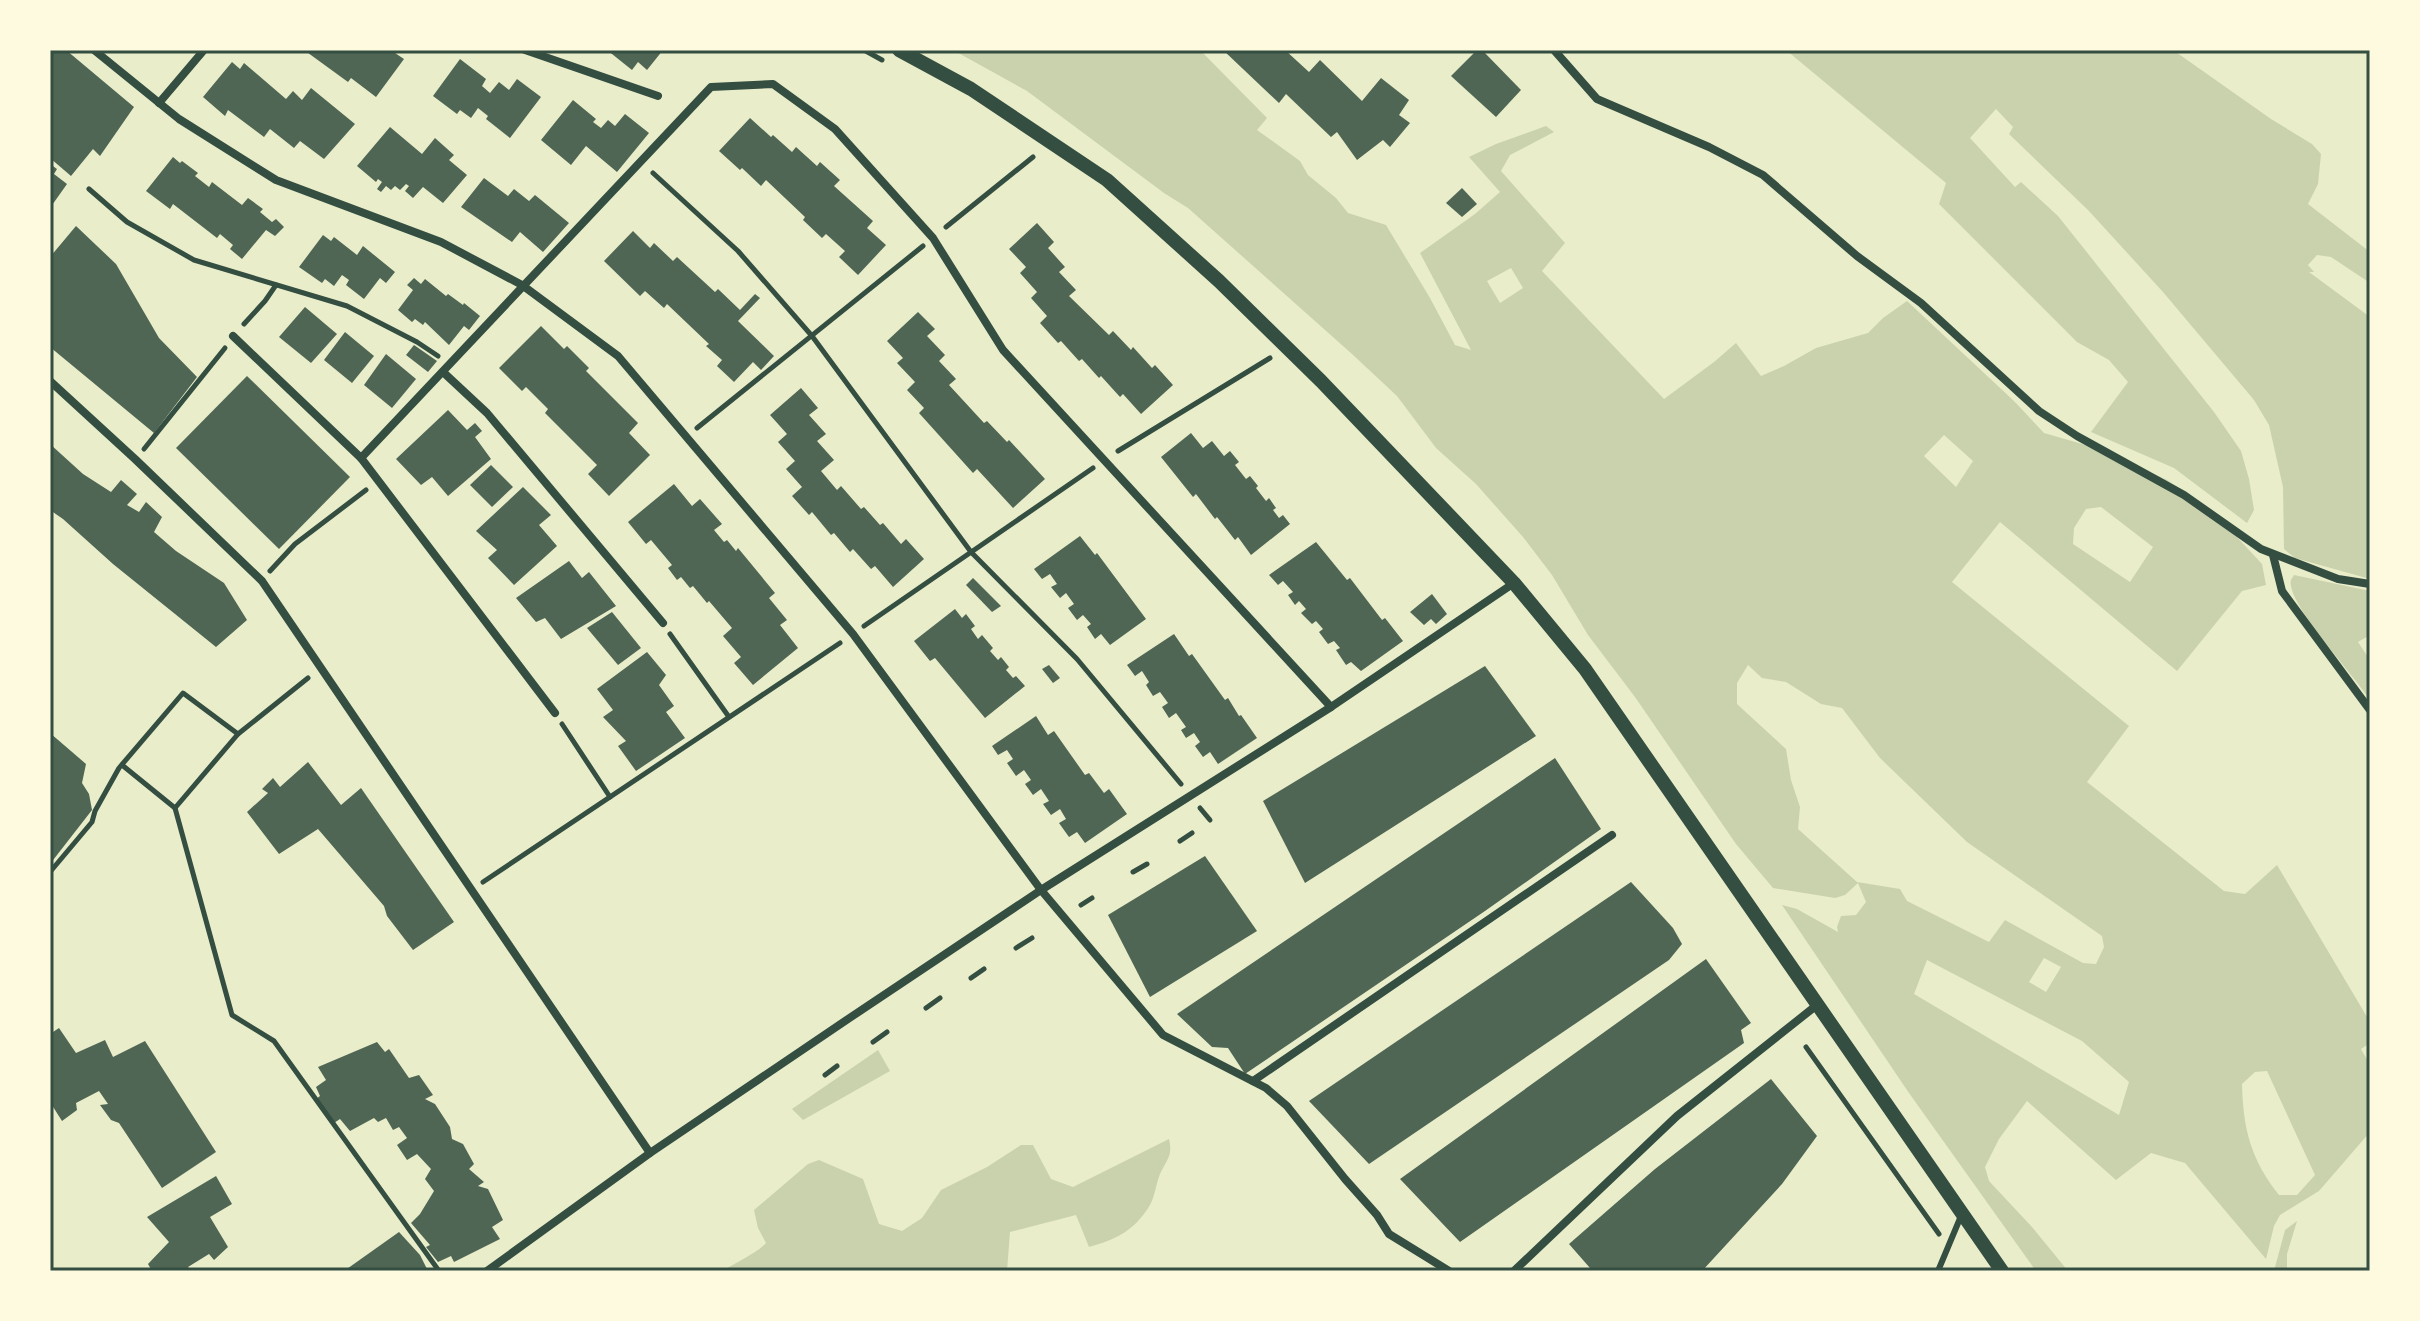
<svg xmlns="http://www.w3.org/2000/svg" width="2420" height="1321" font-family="'Playfair Display',serif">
  <rect width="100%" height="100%" fill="#e9edc9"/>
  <g fill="#cad2ad" fill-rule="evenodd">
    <path d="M953,50H1200L1267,118L1257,130L1300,161L1308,175L1336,198L1348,213L1386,225L1430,298L1455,345L1471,350L1420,253L1475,214L1500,192L1469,157L1496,144L1546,126L1554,132L1510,155L1501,171L1565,243L1542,271L1664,399L1714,362L1736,343L1761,376L1784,366L1816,348L1868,333L1883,318L1907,301L2014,401L2044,433L2089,446L2141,468L2167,480L2188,494L2222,521L2262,564L2266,585L2242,591L2177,671L2000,522L1952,582L2129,726L2087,782L2224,891L2245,894L2277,865L2370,1022V1043L2361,1049L2370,1065V1132L2319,1191L2280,1215L2274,1226L2266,1259L2185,1163L2151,1153L2116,1180L2027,1101L1999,1139L1985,1167L1989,1181L2032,1227L2068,1271H2036L1909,1093L1782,905L1797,909L1838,932L1837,927L1841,916L1856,915L1866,902L1858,883L1845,895L1835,898L1773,888L1736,844L1635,697L1588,635L1552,575L1523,537L1476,484L1436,448L1397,396L1352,354L1188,208L1164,193L1027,91ZM1511,268L1523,288L1500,303L1487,281ZM1944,435L1973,461L1956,487L1924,456ZM2101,507L2153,547L2130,582L2073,544L2074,528L2086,509ZM1748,665L1762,678L1786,682L1821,704L1842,708L1880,758L1967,842L2102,936L2104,947L2096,964L2083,963L2005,920L1989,942L1907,901L1900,889L1857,882L1798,829L1800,807L1791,780L1786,749L1737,704V683ZM2044,958L2061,967L2046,992L2029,982ZM1927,960L2082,1041L2129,1082L2119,1115L1914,994ZM2267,1071L2315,1175L2297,1195H2279C2251,1160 2243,1129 2242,1084L2255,1072Z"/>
    <polygon points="1786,50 2173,50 2271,119 2312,144 2321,154 2318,184 2308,204 2370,252 2370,283 2331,257 2317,255 2308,265 2314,272 2309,272 2370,317 2370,579 2295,558 2284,549 2283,487 2269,425 2254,400 2163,292 2088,210 2009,134 2013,127 1996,109 1970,138 2015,187 2021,182 2058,216 2214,412 2241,451 2249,479 2254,510 2247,523 2174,468 2091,432 2128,382 2109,360 2077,342 1939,204 1946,183"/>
    <path d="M2294,575L2370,591V635L2358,642L2370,660V700C2353,674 2295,612 2291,586C2290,580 2291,580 2294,575Z"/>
    <polygon points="878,1050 890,1071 803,1120 792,1109"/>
    <path d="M1169,1139C1173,1156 1167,1159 1160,1174C1156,1184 1155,1196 1150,1205C1134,1231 1117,1239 1089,1247L1076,1215L1010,1232L1007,1271H723C736,1262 756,1254 766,1243L758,1228L754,1210L808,1164L819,1160L863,1179L879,1224L902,1231L922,1218L941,1190L987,1167L1021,1145H1033L1051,1179L1073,1187Z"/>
    <polygon points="2297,1221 2287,1254 2287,1271 2274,1271 2285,1230"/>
  </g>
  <g fill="#4f6655">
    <polygon points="50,50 66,50 134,107 100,156 93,149 71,176 50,158"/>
    <polygon points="304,50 398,50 395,53 404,59 376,97 351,78 348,82"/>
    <polygon points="607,50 663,50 647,70 638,62 632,70"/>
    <polygon points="1223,50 1285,50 1309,72 1320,60 1362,101 1381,78 1409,100 1399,115 1410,123 1390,147 1383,140 1357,160 1337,132 1331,137 1286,94 1279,103"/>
    <polygon points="1477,50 1482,50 1521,90 1496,117 1451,76"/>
    <polygon points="460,59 486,79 482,86 490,93 499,82 509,90 517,79 541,97 510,138 486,119 488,116 478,108 471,118 460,110 457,114 433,96"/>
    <polygon points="232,62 240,69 244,63 286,99 293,91 302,100 311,88 355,124 324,159 300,141 294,148 270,129 264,137 228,110 225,116 203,97"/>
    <polygon points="573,100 596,119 593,122 601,128 608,120 615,126 625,114 649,133 617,172 586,146 571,165 541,140"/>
    <polygon points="750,118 771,137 773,135 792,152 796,147 817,166 820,162 840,180 834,186 873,221 867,228 886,245 858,275 839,257 845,251 826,234 822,238 803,220 805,217 766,180 761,186 742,168 740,170 719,151"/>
    <polygon points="390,127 422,154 435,138 454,155 449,160 467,175 443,203 423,187 413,198 405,191 409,186 406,184 400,190 395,186 391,190 386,186 381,192 377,189 382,182 378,179 376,182 357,166"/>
    <polygon points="173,157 180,163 182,161 198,173 195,176 209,187 212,182 242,205 248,198 263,209 260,212 272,222 276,219 284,227 275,236 266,230 242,259 230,249 233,245 220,234 217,238 173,204 170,209 146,191"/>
    <polygon points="50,164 57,169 54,174 67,184 50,208"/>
    <polygon points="484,178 508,196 514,189 529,201 535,195 569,223 543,252 520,232 512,242 461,207"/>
    <polygon points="1462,188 1477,204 1462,217 1446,203"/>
    <polygon points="1037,223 1054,242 1048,248 1065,267 1059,272 1076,290 1069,296 1109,335 1113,331 1131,350 1133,347 1152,368 1155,365 1173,385 1141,414 1123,394 1120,397 1101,376 1099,378 1082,359 1079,361 1061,341 1058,343 1040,323 1047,316 1031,298 1037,292 1020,273 1026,267 1009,249"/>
    <polygon points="76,226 116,264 159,338 197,377 154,433 50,347 50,257"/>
    <polygon points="633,231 650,248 654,243 673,261 677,257 715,292 718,289 740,310 755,294 760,298 738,321 774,356 761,370 753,362 734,382 717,366 722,360 706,346 709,344 667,304 664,308 645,291 640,296 604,261"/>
    <polygon points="323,235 331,241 334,237 357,255 363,246 395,272 386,283 380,278 364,299 346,285 349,280 342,275 334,286 325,279 322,283 299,267"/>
    <polygon points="414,278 421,284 425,279 446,296 448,294 463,305 464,303 480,316 469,330 464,326 449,345 425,322 423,325 415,319 412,322 398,310 413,290 407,285"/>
    <polygon points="305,307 337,334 311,363 279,337"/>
    <polygon points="918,312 935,329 927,336 945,355 939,361 956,379 949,385 984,423 987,421 1007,442 1009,440 1045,479 1013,508 977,469 973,473 919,413 924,408 907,390 915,382 897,363 903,358 887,341"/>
    <polygon points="541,326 564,349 567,346 589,368 586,371 638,423 629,433 650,455 609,496 588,474 597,465 545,413 548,409 526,387 522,391 499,368"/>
    <polygon points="345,332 374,356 352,383 324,360"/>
    <polygon points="414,345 437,361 428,372 406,355"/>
    <polygon points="386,354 416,379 392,408 364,385"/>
    <polygon points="247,376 350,477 279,549 176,448"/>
    <polygon points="801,388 818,408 809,415 826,434 817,441 834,460 821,471 837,490 841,486 861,509 864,507 880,525 883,523 901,544 906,539 924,559 893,587 875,566 871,569 853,549 850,552 834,533 831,535 812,512 809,515 792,496 802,487 786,469 795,461 778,442 787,434 770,415"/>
    <polygon points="448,410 467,430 475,423 482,431 475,437 491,459 448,496 432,477 421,485 396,459"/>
    <polygon points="1191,433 1203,448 1212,441 1224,456 1230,451 1239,462 1235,465 1246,479 1250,476 1258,486 1256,488 1266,501 1269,498 1276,508 1273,510 1279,518 1283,515 1290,524 1251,555 1238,537 1235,540 1217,517 1215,519 1196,494 1193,497 1161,457"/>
    <polygon points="50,444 83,474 111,492 121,480 137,494 127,505 139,512 146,502 162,517 154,532 176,551 224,583 247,620 216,647 113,564 63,519 50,510"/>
    <polygon points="491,465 513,487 492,507 470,485"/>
    <polygon points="674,484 692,506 700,499 722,524 714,530 724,542 727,540 736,551 738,548 775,593 769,598 787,620 780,625 798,648 753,685 734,663 741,657 723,636 732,628 709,601 707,603 693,586 690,588 681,577 677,580 668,568 672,565 651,540 646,544 628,522"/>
    <polygon points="523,487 551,515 539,525 557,546 514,585 488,558 497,550 476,531"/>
    <polygon points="1080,536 1095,555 1097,553 1146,619 1110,645 1101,634 1095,639 1087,627 1091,624 1083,615 1077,620 1068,608 1074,604 1066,593 1060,598 1051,587 1057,584 1050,574 1042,579 1034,569"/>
    <polygon points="1316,542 1347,580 1350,578 1382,620 1385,618 1403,641 1361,671 1351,662 1346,665 1336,650 1340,648 1334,641 1328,644 1319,632 1323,629 1316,621 1312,624 1301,613 1306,609 1299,601 1295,605 1288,595 1293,592 1283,581 1278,585 1269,575"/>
    <polygon points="569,561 582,578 589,572 616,606 561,639 545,618 536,622 516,598"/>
    <polygon points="973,578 1001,606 992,612 966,585"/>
    <polygon points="1432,594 1447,614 1436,624 1431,619 1424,625 1410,612"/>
    <polygon points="955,609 962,618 966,614 975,626 971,629 978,639 982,635 993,648 990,651 998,660 1001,657 1009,667 1006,670 1013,678 1016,676 1025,686 985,718 935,658 930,661 914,641"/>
    <polygon points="612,612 641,648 618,665 587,628"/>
    <polygon points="1174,634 1189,656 1192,654 1225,700 1228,698 1239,716 1241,715 1257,738 1218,764 1210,752 1203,757 1195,746 1200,742 1194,733 1186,738 1181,730 1186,727 1176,713 1169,718 1162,707 1168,703 1160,692 1153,696 1146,685 1149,682 1142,671 1135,676 1127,665"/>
    <polygon points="647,652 666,675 659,685 674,706 666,712 685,738 636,771 618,746 626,741 603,717 613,710 597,689"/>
    <polygon points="1049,665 1060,678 1053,683 1042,669"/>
    <polygon points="1485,666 1536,736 1305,883 1263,801"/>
    <polygon points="1036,716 1048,735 1054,731 1085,775 1089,773 1104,793 1109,789 1127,814 1085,843 1077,832 1069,837 1059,823 1066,819 1060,809 1051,815 1043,804 1049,801 1041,789 1033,795 1025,784 1031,780 1024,770 1016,776 1007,763 1013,759 1007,750 998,755 992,746"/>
    <polygon points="50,733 86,764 82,783 89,794 92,810 50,864"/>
    <polygon points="1555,758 1601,829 1485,911 1245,1074 1228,1048 1212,1047 1177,1014"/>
    <polygon points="308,762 341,805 361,788 454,922 413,950 387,916 384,906 318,829 279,854 247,812 268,793 262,789 273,778 280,787"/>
    <polygon points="1205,856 1257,931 1150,997 1108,915"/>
    <polygon points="1631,882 1673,928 1682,944 1669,960 1369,1164 1309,1101"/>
    <polygon points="1706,959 1751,1023 1741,1030 1744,1043 1460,1242 1400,1179"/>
    <polygon points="59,1028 76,1053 105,1040 113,1057 145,1041 216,1152 162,1188 119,1123 111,1120 100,1105 108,1104 99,1091 76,1103 77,1110 62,1121 50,1102 50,1034"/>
    <polygon points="377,1042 385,1052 389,1049 409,1078 419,1075 433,1095 425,1099 435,1104 450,1127 452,1139 463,1144 474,1164 469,1169 484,1182 478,1186 488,1189 503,1220 492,1227 500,1239 454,1262 451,1256 438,1262 426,1247 430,1245 411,1223 420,1214 434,1191 425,1179 431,1169 417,1154 407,1160 397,1145 407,1138 399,1127 393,1130 386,1118 378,1122 374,1118 350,1131 340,1119 334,1123 316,1099 320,1096 316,1087 326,1080 318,1067"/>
    <polygon points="1771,1079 1817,1136 1782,1184 1702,1271 1589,1271 1590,1268 1569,1244 1655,1169"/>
    <polygon points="216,1176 232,1204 210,1217 228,1247 214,1260 209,1254 188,1267 191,1271 152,1271 148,1264 169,1242 147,1217"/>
    <polygon points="399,1232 420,1255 428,1271 344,1271"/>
  </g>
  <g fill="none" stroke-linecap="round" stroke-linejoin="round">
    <g stroke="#344e41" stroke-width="5">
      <polyline points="864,50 882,60"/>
      <polyline points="653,173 738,251 812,336 971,552 1077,659 1181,784"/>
      <polyline points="89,189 127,222 194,260 347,306 417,342 438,356"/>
      <polyline points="946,227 1033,157"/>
      <polyline points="244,324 265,301 276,285"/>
      <polyline points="697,428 923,246"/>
      <polyline points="144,449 225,348"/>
      <polyline points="1118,451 1270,358"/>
      <polyline points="270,571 295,544 366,490"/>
      <polyline points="864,626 1093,468"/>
      <polyline points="670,634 729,717"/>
      <polyline points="562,724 610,797"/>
      <polyline points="122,765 175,808 238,734"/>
      <polyline points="175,808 232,1015 274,1041 439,1271"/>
      <polyline points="1200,808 1210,820"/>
      <polyline points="1180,841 1192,833"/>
      <polyline points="50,872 92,822 95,811 119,768 183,693 238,734 308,678"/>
      <polyline points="1133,872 1147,864"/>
      <polyline points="483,882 840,643"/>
      <polyline points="1081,905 1092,898"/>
      <polyline points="1016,948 1032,938"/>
      <polyline points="971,978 984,969"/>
      <polyline points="926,1008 940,998"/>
      <polyline points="873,1042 887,1032"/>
      <polyline points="1806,1047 1939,1234"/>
      <polyline points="825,1075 837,1066"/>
    </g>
    <polyline stroke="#344e41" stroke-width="6" points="1938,1271 1961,1216"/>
    <g stroke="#344e41" stroke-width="8">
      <polyline points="94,50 179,119 276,180 441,242 522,285 618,356 853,634 1041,890 1163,1035 1266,1088 1287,1106 1345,1179 1377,1215 1389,1234 1449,1271"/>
      <polyline points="525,50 658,96"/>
      <polyline points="1554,50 1597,99 1709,147 1763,175 1857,256 1921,303 2039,411 2077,436 2184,495 2261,549 2338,579 2370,584"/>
      <polyline points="159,103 204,50"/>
      <polyline points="233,336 361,458 555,713"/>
      <polyline points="443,372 487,413 663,623"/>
      <polyline points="50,381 135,459 262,581 650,1153"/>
      <path d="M361,458C478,335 594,210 711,87L773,84L835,129L933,238L1003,350L1331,707"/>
      <polyline points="2273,555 2282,591 2370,710"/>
      <polyline points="1253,1081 1612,835"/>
      <polyline points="487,1271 650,1153 851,1017 1041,890 1331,707 1514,583"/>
      <polyline points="1514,1271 1677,1116 1817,1005"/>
    </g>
    <polyline stroke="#344e41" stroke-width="14" points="899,50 971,89 1107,180 1219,281 1321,381 1514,583 1585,669 2002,1271"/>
  </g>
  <rect width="2420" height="1321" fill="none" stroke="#fefae0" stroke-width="104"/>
  <rect x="52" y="52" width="2316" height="1217" fill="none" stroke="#344e41" stroke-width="3"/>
</svg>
